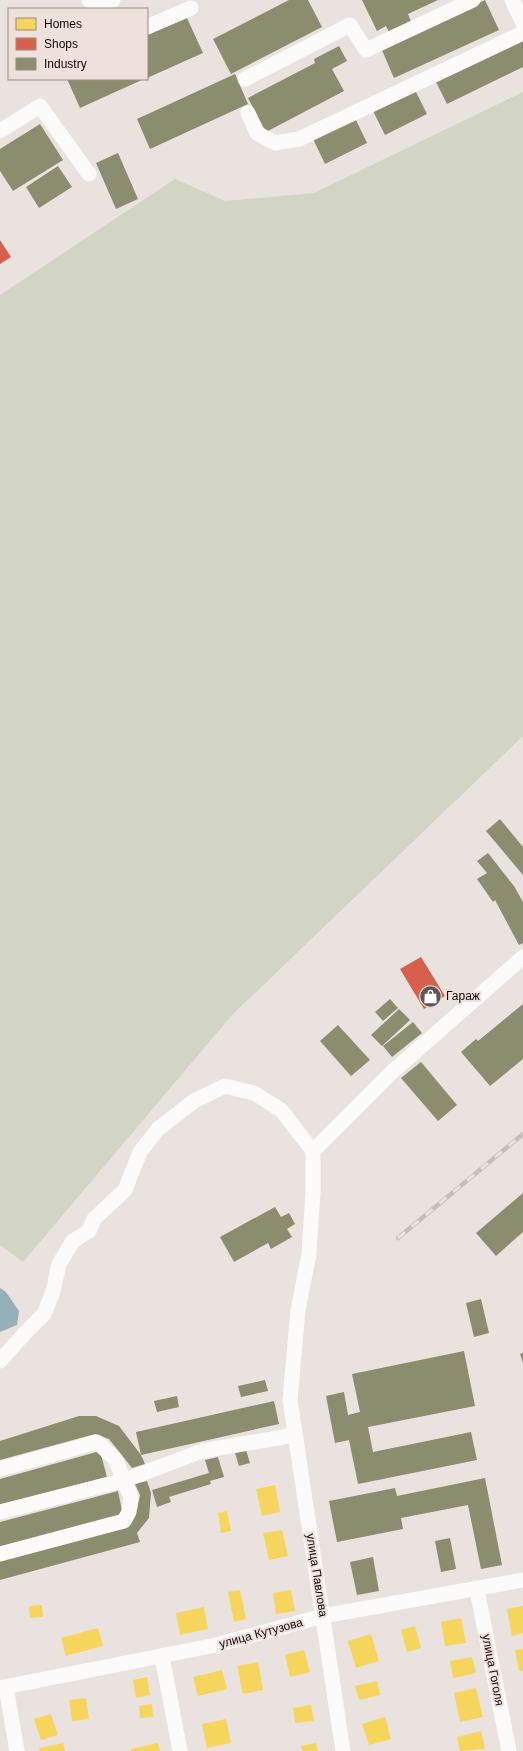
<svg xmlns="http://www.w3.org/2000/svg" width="523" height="1751" font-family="Arial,sans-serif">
  <rect width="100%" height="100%" fill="#eae2de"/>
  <polygon fill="#d2d4c4" points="523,92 523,736 232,1015 23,1262 0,1245 0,295 175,179 225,201 314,193"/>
  <polygon fill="#94b1b9" points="0,1288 6,1292 19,1311 17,1325 0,1332"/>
  <g fill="#f6d55c">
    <polygon points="275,1485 280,1512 262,1516 256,1489"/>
    <polygon points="227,1511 231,1531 221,1533 218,1513"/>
    <polygon points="282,1530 288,1556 269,1560 263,1533"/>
    <polygon points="240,1590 246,1619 234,1622 228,1592"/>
    <polygon points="291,1590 295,1611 276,1614 273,1593"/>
    <polygon points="42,1605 43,1617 30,1618 29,1606"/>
    <polygon points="523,1606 523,1633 512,1636 507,1609"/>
    <polygon points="204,1607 208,1629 180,1635 176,1613"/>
    <polygon points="461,1618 466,1643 445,1646 441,1622"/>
    <polygon points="415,1626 421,1648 407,1652 401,1630"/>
    <polygon points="98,1628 103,1646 66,1656 61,1638"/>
    <polygon points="371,1634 379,1661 356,1668 348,1641"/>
    <polygon points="523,1649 523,1671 519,1671 515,1650"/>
    <polygon points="304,1650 310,1672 290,1677 285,1655"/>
    <polygon points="472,1657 476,1673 453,1678 450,1661"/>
    <polygon points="258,1662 263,1690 243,1694 237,1666"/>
    <polygon points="222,1670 227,1689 198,1696 193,1677"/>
    <polygon points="147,1677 150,1695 136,1698 133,1680"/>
    <polygon points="377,1681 380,1695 359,1700 355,1686"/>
    <polygon points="476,1688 483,1717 460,1722 454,1693"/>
    <polygon points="86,1698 89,1719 72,1721 69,1700"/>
    <polygon points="152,1704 153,1717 140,1718 139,1706"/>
    <polygon points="311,1705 314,1721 295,1723 293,1708"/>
    <polygon points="51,1714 58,1735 41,1740 34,1719"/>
    <polygon points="385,1717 391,1739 369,1745 362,1724"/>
    <polygon points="226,1719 231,1743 207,1748 202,1724"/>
    <polygon points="481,1731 485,1749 460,1751 457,1737"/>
    <polygon points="63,1743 65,1751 40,1751 39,1748"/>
    <polygon points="158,1743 160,1751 131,1751 131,1749"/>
    <polygon points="316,1743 318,1751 302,1751 301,1746"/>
  </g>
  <g fill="#d6604d">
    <polygon points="0,240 11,257 0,264"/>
    <polygon points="421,957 445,996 424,1009 400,969"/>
  </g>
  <g fill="#8c8c6e">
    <polygon points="289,0 308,0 322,27 231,74 213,39"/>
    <polygon points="362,0 438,0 408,14 412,24 390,34 386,26 377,31"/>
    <polygon points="485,0 499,30 394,78 381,48"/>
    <polygon points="187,18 203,53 147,78 147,35"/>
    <polygon points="523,35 523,67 447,104 434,78"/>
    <polygon points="339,46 347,61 332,69 344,91 266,132 248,98 315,63 314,59"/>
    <polygon points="235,74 248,104 150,149 137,119"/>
    <polygon points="67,79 144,79 80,108"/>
    <polygon points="414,88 427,114 385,135 372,109"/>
    <polygon points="355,118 367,143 325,164 313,139"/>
    <polygon points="40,124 63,160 13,191 0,171 0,149"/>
    <polygon points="118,153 138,199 116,209 96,163"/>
    <polygon points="58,166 72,187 39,208 26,187"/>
    <polygon points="500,819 523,847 523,875 486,831"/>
    <polygon points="488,853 514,886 523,902 523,943 519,945 495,900 493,902 477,879 487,873 477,861"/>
    <polygon points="390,999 398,1008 383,1021 375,1012"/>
    <polygon points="523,1004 523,1059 490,1086 461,1052 476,1039 478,1041"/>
    <polygon points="399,1009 410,1020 382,1046 371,1035"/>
    <polygon points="413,1022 422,1033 392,1057 383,1046"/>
    <polygon points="338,1025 370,1060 351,1076 320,1041"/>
    <polygon points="421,1062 457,1105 438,1121 401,1078"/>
    <polygon points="523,1193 523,1232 496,1256 476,1233"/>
    <polygon points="275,1207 281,1217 289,1213 295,1224 287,1229 292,1237 271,1249 268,1243 234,1262 220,1237"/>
    <polygon points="481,1299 489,1333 474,1337 466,1303"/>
    <polygon points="464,1351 475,1406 368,1427 373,1452 471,1432 477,1460 358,1484 349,1440 335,1443 326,1396 344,1392 348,1415 360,1412 352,1374"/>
    <polygon points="523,1353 523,1363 520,1354"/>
    <polygon points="265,1380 268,1391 241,1397 238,1386"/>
    <polygon points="177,1396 179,1407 157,1412 154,1401"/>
    <polygon points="274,1401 279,1424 141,1455 136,1432"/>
    <polygon points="79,1416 96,1416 119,1426 141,1455 145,1464 132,1468 109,1439 95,1434 0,1460 0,1441"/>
    <polygon points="246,1450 250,1463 239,1466 235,1453"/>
    <polygon points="100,1451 107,1477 0,1505 0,1479"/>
    <polygon points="218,1457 224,1477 210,1481 211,1484 169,1497 171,1502 157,1507 152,1490 209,1473 205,1460"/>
    <polygon points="485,1478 502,1565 481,1569 468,1505 401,1518 403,1529 337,1542 329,1501 395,1488 397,1496"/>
    <polygon points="147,1481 151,1493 149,1518 137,1533 140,1542 0,1580 0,1561 130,1523 137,1510 140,1495 135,1484"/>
    <polygon points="118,1491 123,1516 0,1549 0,1522"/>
    <polygon points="450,1538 456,1569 441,1572 435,1541"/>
    <polygon points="373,1557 379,1591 357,1595 350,1562"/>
  </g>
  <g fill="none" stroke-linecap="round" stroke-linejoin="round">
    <g stroke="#fcfbfa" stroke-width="15">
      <polyline points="89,0 101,9"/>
      <polyline points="512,0 523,23"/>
      <polyline points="99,6 113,0"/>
      <polyline points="147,27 191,8"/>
      <polyline points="245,79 350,25 366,50 473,0"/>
      <polyline points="248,113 257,133 275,143 299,139 523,33"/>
      <polyline points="0,131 40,106 89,174"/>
      <polyline points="0,1361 25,1333 44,1314 53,1292 59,1264 73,1241 89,1231 94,1219 125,1190 140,1152 158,1129 194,1101 225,1086 254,1093 281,1110 313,1151"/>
      <polyline points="0,1469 97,1442 115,1459 131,1497 129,1512 124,1521 0,1554"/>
      <polyline points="0,1512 125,1480 202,1451 295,1435"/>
      <polyline points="477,1590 509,1751"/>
      <polyline points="162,1656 180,1751"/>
      <polyline points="6,1687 17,1751"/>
      <polyline points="0,1688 216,1645 323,1616 523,1580"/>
      <polyline points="343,1751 290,1400 298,1310 309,1254 313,1192 313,1151 392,1072 523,957"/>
    </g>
    <defs>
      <polyline id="rail" points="398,1238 523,1134"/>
    </defs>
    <use href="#rail" stroke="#c2c0bf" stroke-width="4.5"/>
    <use href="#rail" stroke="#eee0da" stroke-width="3" stroke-dasharray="9" stroke-linecap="butt"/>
  </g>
  <defs>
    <symbol id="shop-disc" viewBox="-11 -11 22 22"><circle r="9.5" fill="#5c5654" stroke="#eee0da"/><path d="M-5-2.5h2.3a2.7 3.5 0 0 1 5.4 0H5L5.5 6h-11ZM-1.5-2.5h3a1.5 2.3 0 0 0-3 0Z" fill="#fff"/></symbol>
  </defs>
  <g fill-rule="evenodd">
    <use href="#shop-disc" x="418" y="984" width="25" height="25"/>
  </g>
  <g text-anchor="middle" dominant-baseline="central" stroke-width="4" stroke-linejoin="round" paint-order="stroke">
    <g font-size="12" fill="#100b0a" stroke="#eee0da" text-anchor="start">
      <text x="446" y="996">Гараж</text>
    </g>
    <g font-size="12" fill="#100b0a" stroke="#eee0da">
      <text transform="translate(317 1575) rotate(81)">улица Павлова</text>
      <text transform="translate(261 1633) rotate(-15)">улица Кутузова</text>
      <text transform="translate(493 1670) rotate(79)">улица Гоголя</text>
    </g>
  </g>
  <rect x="8" y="8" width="140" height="72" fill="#eee0da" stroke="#958b87"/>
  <rect x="16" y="18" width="20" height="12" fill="#f6d55c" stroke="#958b87"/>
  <text x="44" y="28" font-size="12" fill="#100b0a">Homes</text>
  <rect x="16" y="38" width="20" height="12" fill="#d6604d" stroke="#958b87"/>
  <text x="44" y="48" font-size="12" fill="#100b0a">Shops</text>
  <rect x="16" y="58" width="20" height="12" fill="#8c8c6e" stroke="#958b87"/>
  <text x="44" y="68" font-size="12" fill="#100b0a">Industry</text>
</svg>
